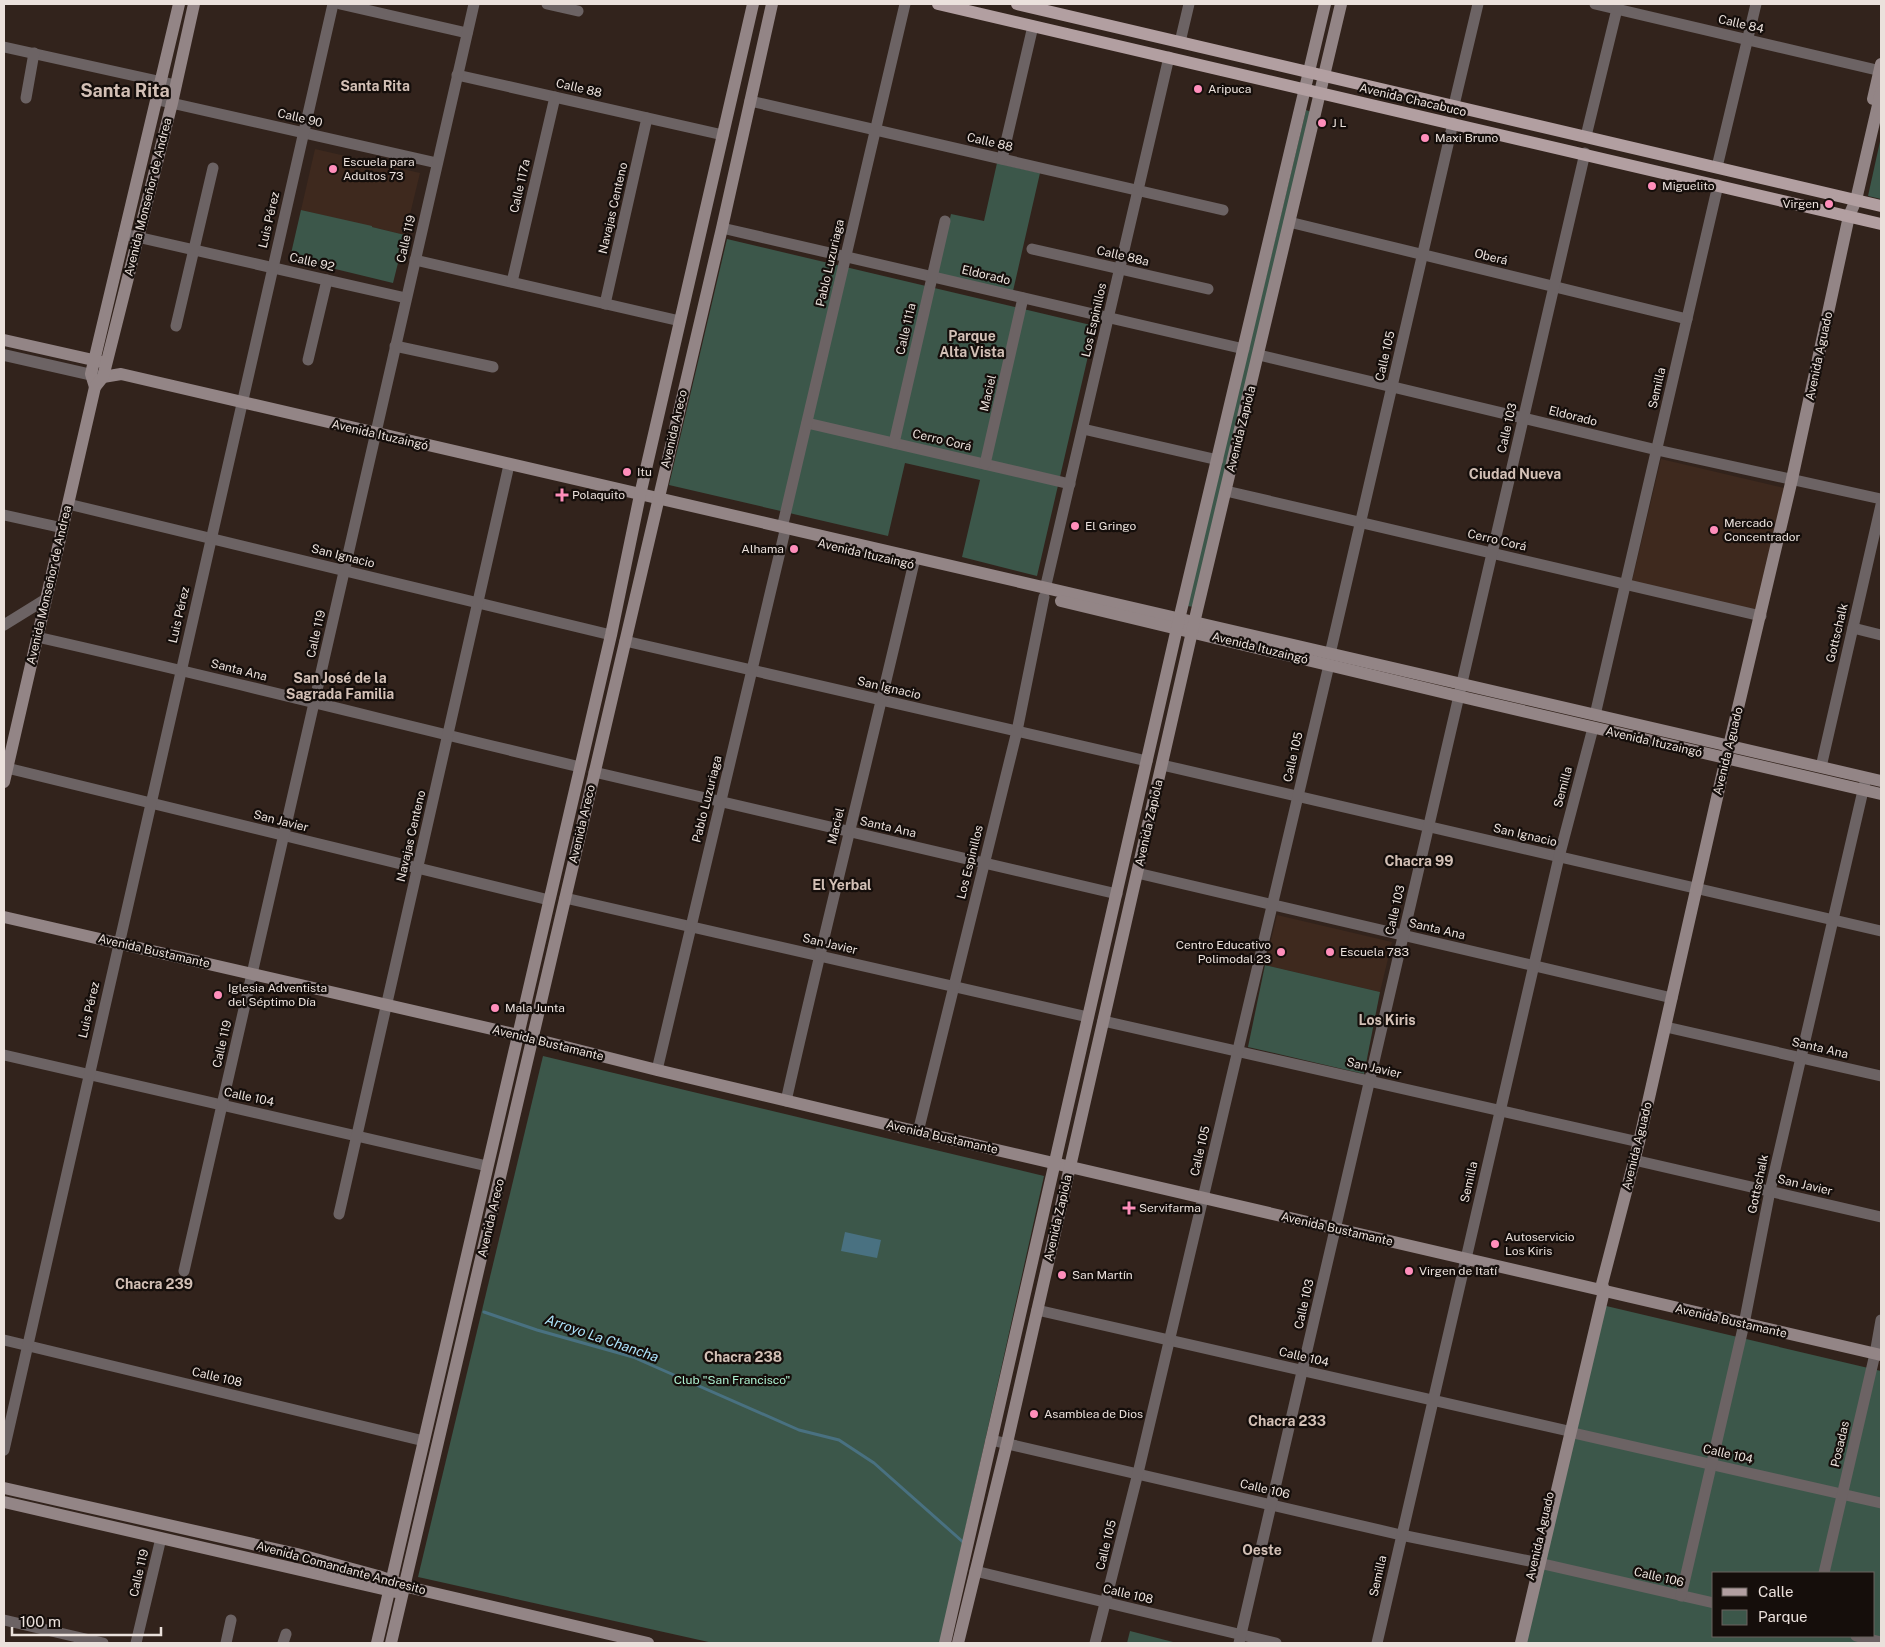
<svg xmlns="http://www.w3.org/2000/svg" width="1885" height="1647" font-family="'Public Sans',sans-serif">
  <rect width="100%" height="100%" fill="#32231c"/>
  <g fill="#3e291e">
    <polygon points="315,149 420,173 405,235 301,210"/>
    <polygon points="1661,459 1784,488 1755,610 1632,581"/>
    <polygon points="1277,915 1392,942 1380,992 1265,965"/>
  </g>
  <g fill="#3c574a" fill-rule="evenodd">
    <polygon points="1306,110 1311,112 1195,607 1187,606"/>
    <polygon points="1881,137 1881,199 1868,196"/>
    <polygon points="997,163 1040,173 1013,291 937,274 951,214 984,221"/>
    <polygon points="301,210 372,226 372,227 405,235 393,283 290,258"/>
    <polygon points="727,239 1095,326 1037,576 962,557 980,480 905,463 888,536 669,485"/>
    <polygon points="1265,965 1380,992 1364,1074 1248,1047"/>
    <polygon points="543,1056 1044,1176 940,1643 713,1643 418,1577"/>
    <path d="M1602,1305L1881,1371V1643H1523ZM1714,1573H1874V1636H1714Z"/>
    <polygon points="1130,1631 1177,1643 1127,1643"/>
  </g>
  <polygon fill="#497181" points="845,1232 881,1240 877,1258 841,1251"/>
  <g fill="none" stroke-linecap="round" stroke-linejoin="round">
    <polyline stroke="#497181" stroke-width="3" points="484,1312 537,1330 633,1357 799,1430 839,1440 874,1463 963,1542"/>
    <g stroke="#6c6364" stroke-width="11">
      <polyline points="340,4 467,33"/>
      <polyline points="547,4 578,11"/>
      <polyline points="1595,4 1881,71"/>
      <polyline points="1180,42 1189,4"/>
      <polyline points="4,47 176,85"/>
      <polyline points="457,75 723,135"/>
      <polyline points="26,98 34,53"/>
      <polyline points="158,100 437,163"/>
      <polyline points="750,101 1223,210"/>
      <polyline points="1454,105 1478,4"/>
      <polyline points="1586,136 1617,9"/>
      <polyline points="1002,159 1033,26"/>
      <polyline points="1717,167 1756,4"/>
      <polyline points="1289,222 1687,319"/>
      <polyline points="722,228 1244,349"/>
      <polyline points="124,234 406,298"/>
      <polyline points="1032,249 1208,289"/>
      <polyline points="415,260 680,321"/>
      <polyline points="512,282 555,97"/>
      <polyline points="605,304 647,118"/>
      <polyline points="176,326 213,168"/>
      <polyline points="395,346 493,367"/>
      <polyline points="1259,355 1657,450 1881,499"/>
      <polyline points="308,360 327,280"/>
      <polyline points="807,423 1070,484"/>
      <polyline points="1083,429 1218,460"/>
      <polyline points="894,443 945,221"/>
      <polyline points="985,464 1023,298"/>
      <polyline points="1226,491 1761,616"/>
      <polyline points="68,504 611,635"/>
      <polyline points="4,515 63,528"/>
      <polyline points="782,528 905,4"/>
      <polyline points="1045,589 1169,57"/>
      <polyline points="4,625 46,599"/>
      <polyline points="1853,628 1881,635"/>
      <path d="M37,637C219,678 399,724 580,767"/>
      <polyline points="625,641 1147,761"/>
      <polyline points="1330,654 1453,123"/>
      <polyline points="1595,715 1718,185"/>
      <polyline points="1162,765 1881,931"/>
      <polyline points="1821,767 1881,505"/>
      <polyline points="7,768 549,900"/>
      <polyline points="594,772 1117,894"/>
      <polyline points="1137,873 1672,998"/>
      <polyline points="565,898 1088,1017"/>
      <polyline points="1103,1021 1639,1142"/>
      <polyline points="1666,1027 1881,1076"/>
      <polyline points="4,1055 487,1166"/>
      <polyline points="657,1070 784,535"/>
      <path d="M786,1101C827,919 873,739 915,558"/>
      <polyline points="918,1132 1017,731 1044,597"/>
      <polyline points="1634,1160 1881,1217"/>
      <polyline points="339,1214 509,465"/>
      <polyline points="184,1271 474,4"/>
      <polyline points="1037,1310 1564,1430"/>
      <polyline points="4,1340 424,1441"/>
      <polyline points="1569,1432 1881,1503"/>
      <polyline points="991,1440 1401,1535 1534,1562"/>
      <polyline points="4,1450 333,4"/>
      <polyline points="1539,1563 1714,1603"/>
      <polyline points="975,1571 1276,1643"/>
      <polyline points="1824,1573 1875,1354 1881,1320"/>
      <polyline points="1681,1596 1744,1324 1770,1191 1865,782"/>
      <polyline points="4,1620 103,1643"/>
      <polyline points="1856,1636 1881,1642"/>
      <polyline points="136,1643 161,1538"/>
      <polyline points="226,1643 231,1620"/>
      <polyline points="283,1643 286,1634"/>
      <polyline points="1095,1643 1138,1473 1329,665"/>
      <polyline points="1239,1643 1585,153"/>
      <polyline points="1377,1643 1559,857 1593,728"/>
    </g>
    <polyline stroke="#6c6364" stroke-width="12" points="4,355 101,377"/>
    <g stroke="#938586" stroke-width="12">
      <polyline points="1873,99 1881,64"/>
      <polyline points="4,340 102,362"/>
      <polyline points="103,377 121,374 1881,781"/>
      <polyline points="95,387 91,374 179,4"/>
      <polyline points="1061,601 1458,696 1881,794"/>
      <polyline points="4,782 95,387 103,377 172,103 194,4"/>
      <polyline points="4,917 518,1035 657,1070 872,1121 1881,1355"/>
      <polyline points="4,1488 297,1554 378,1576 412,1588 648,1643"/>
      <polyline points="4,1502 396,1592"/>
      <polyline points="377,1643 611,635 640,495 753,4"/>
      <polyline points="391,1643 722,228 772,4"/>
      <polyline points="945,1643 1177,628 1325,4"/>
      <polyline points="958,1643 1007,1443 1194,623 1341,4"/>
      <polyline points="1521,1643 1604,1291 1602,1284 1639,1142 1721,780 1792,479 1849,216 1856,200 1881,92"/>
    </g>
    <g stroke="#b29fa1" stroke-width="12">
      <polyline points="938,4 1881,224"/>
      <polyline points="1017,4 1881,206"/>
    </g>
  </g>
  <g fill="#ff8ebb" stroke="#150e0b" stroke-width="2">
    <circle cx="1198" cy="89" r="5"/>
    <circle cx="1322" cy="123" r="5"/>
    <circle cx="1425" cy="138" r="5"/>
    <circle cx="333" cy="169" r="5"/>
    <circle cx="1652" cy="186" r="5"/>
    <circle cx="1829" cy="204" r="5"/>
    <circle cx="627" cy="472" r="5"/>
    <path d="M559.5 487.5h5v5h5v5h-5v5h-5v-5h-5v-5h5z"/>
    <circle cx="1075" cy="526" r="5"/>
    <circle cx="1714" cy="530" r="5"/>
    <circle cx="794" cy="549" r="5"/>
    <circle cx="1281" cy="952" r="5"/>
    <circle cx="1330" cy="952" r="5"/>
    <circle cx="218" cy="995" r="5"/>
    <circle cx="495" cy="1008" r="5"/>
    <path d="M1126.5 1200.5h5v5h5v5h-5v5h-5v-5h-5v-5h5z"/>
    <circle cx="1495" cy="1244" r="5"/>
    <circle cx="1409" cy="1271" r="5"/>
    <circle cx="1062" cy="1275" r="5"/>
    <circle cx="1034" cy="1414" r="5"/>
  </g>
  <g text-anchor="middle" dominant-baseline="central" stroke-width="4.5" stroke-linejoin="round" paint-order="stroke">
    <g font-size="12" fill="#ebe1dc" stroke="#150e0b">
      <text transform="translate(1741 24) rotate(13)">Calle 84</text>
      <text transform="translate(579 88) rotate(13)">Calle 88</text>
      <text transform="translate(1413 100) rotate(13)">Avenida Chacabuco</text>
      <text transform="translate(300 118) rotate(13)">Calle 90</text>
      <text transform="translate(990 142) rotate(13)">Calle 88</text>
      <text transform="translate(520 186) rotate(-77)">Calle 117a</text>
      <text transform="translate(148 197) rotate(-76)">Avenida Monseñor de Andrea</text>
      <text transform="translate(613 208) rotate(-77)">Navajas Centeno</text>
      <text transform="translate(269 220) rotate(-77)">Luis Pérez</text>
      <text transform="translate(406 239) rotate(-77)">Calle 119</text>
      <text transform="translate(1123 256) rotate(13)">Calle 88a</text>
      <text transform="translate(1491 257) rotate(14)">Oberá</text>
      <text transform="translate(312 262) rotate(13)">Calle 92</text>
      <text transform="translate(830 263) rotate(-77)">Pablo Luzuriaga</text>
      <text transform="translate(986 275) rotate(13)">Eldorado</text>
      <text transform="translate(1094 320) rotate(-77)">Los Espinillos</text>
      <text transform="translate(906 329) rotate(-77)">Calle 111a</text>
      <text transform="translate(1385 356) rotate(-77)">Calle 105</text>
      <text transform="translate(1819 356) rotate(-78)">Avenida Aguado</text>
      <text transform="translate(1657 388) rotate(-77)">Semilla</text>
      <text transform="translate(988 393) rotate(-77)">Maciel</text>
      <text transform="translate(1573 416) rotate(14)">Eldorado</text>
      <text transform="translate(1507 428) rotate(-77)">Calle 103</text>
      <text transform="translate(674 429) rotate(-77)">Avenida Areco</text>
      <text transform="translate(1241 429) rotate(-76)">Avenida Zapiola</text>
      <text transform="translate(380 435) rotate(13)">Avenida Ituzaingó</text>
      <text transform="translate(942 440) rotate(13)">Cerro Corá</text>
      <text transform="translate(1497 540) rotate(13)">Cerro Corá</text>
      <text transform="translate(866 554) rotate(13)">Avenida Ituzaingó</text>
      <text transform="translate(343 556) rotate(14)">San Ignacio</text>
      <text transform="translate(49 585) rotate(-77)">Avenida Monseñor de Andrea</text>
      <text transform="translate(179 615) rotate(-77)">Luis Pérez</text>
      <text transform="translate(1837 633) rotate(-77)">Gottschalk</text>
      <text transform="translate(316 634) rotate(-77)">Calle 119</text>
      <text transform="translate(1260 648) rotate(14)">Avenida Ituzaingó</text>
      <text transform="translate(239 670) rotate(14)">Santa Ana</text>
      <text transform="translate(889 688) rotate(13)">San Ignacio</text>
      <text transform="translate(1654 742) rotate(13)">Avenida Ituzaingó</text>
      <text transform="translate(1728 751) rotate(-76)">Avenida Aguado</text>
      <text transform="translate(1293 757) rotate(-77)">Calle 105</text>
      <text transform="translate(1563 787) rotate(-75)">Semilla</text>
      <text transform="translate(707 799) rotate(-76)">Pablo Luzuriaga</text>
      <text transform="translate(281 821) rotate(14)">San Javier</text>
      <text transform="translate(1149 823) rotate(-77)">Avenida Zapiola</text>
      <text transform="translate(582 824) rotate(-77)">Avenida Areco</text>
      <text transform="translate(836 826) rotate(-76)">Maciel</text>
      <text transform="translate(888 827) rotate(13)">Santa Ana</text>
      <text transform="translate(1525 835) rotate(13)">San Ignacio</text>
      <text transform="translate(411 836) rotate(-77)">Navajas Centeno</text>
      <text transform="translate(970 862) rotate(-76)">Los Espinillos</text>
      <text transform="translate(1395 910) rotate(-77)">Calle 103</text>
      <text transform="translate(1437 929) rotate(13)">Santa Ana</text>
      <text transform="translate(830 944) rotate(13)">San Javier</text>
      <text transform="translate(154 951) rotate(13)">Avenida Bustamante</text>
      <text transform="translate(89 1010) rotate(-77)">Luis Pérez</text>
      <text transform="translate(548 1043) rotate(14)">Avenida Bustamante</text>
      <text transform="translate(222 1044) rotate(-77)">Calle 119</text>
      <text transform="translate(1820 1048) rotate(13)">Santa Ana</text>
      <text transform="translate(1374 1068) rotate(13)">San Javier</text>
      <text transform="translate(249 1097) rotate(12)">Calle 104</text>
      <text transform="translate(942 1137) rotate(13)">Avenida Bustamante</text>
      <text transform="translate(1637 1146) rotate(-76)">Avenida Aguado</text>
      <text transform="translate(1200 1151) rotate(-77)">Calle 105</text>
      <text transform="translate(1469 1182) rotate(-77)">Semilla</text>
      <text transform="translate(1758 1184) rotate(-78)">Gottschalk</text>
      <text transform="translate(1805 1185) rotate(13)">San Javier</text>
      <text transform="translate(491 1218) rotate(-77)">Avenida Areco</text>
      <text transform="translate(1058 1218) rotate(-77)">Avenida Zapiola</text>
      <text transform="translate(1337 1229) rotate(13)">Avenida Bustamante</text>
      <text transform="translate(1304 1304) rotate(-77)">Calle 103</text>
      <text transform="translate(1731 1321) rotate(13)">Avenida Bustamante</text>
      <text transform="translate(1304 1357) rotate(13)">Calle 104</text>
      <text transform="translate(217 1377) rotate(13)">Calle 108</text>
      <text transform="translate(1840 1444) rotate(-77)">Posadas</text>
      <text transform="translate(1728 1454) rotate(13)">Calle 104</text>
      <text transform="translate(1265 1489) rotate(13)">Calle 106</text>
      <text transform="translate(1540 1536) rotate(-77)">Avenida Aguado</text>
      <text transform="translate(1106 1545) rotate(-76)">Calle 105</text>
      <text transform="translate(341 1568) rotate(15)">Avenida Comandante Andresito</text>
      <text transform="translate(139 1573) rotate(-77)">Calle 119</text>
      <text transform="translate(1378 1576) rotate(-77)">Semilla</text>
      <text transform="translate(1659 1577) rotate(13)">Calle 106</text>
      <text transform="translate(1128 1594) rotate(13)">Calle 108</text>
    </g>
    <g font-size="12" fill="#ebe1dc" stroke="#150e0b" text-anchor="start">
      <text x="1208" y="89">Aripuca</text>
      <text x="1332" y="123">J L</text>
      <text x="1435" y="138">Maxi Bruno</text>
      <text x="343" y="162">Escuela para<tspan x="343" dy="14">Adultos 73</tspan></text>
      <text x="1662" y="186">Miguelito</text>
      <text x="1819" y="204" text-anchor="end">Virgen</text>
      <text x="637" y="472">Itu</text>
      <text x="572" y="495">Polaquito</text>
      <text x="1724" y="523">Mercado<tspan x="1724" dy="14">Concentrador</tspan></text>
      <text x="1085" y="526">El Gringo</text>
      <text x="784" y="549" text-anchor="end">Alhama</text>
      <text x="1271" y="945" text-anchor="end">Centro Educativo<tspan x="1271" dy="14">Polimodal 23</tspan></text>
      <text x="1340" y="952">Escuela 783</text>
      <text x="228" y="988">Iglesia Adventista<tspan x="228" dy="14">del Séptimo Día</tspan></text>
      <text x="505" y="1008">Mala Junta</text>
      <text x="1139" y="1208">Servifarma</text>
      <text x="1505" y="1237">Autoservicio<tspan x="1505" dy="14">Los Kiris</tspan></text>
      <text x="1419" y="1271">Virgen de Itatí</text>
      <text x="1072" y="1275">San Martín</text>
      <text x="1044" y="1414">Asamblea de Dios</text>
    </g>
    <g font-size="12" fill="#acf0d0" stroke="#150e0b">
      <text x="732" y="1380">Club "San Francisco"</text>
    </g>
    <g font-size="14" font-weight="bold" fill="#d3c0b6" stroke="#150e0b">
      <text x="375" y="86">Santa Rita</text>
      <text x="972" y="336">Parque<tspan x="972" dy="16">Alta Vista</tspan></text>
      <text x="1515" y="474">Ciudad Nueva</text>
      <text x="340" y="678">San José de la<tspan x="340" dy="16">Sagrada Familia</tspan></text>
      <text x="1419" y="861">Chacra 99</text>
      <text x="842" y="885">El Yerbal</text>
      <text x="1387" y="1020">Los Kiris</text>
      <text x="154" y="1284">Chacra 239</text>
      <text x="743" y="1357">Chacra 238</text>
      <text x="1287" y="1421">Chacra 233</text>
      <text x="1262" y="1550">Oeste</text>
    </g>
    <g font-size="14" font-style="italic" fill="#aee5fd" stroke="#150e0b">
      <text transform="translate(602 1338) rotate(19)">Arroyo La Chancha</text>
    </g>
    <g font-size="18" font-weight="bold" fill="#d3c0b6" stroke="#150e0b">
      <text x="125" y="90">Santa Rita</text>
    </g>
  </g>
  <rect width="1885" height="1647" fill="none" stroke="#ebe1dc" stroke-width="10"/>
  <rect x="1712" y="1572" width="162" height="65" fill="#150e0b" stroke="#6b625f"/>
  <rect x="1722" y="1588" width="25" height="8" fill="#b29fa1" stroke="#6b625f"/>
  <text x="1758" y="1597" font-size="15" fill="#ebe1dc">Calle</text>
  <rect x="1722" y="1610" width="25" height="15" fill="#3c574a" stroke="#6b625f"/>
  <text x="1758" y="1622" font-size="15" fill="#ebe1dc">Parque</text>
  <path d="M12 1627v8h149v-8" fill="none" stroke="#ebe1dc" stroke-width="2.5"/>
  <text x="20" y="1627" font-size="15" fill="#ebe1dc" stroke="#150e0b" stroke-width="4" paint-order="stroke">100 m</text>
</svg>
